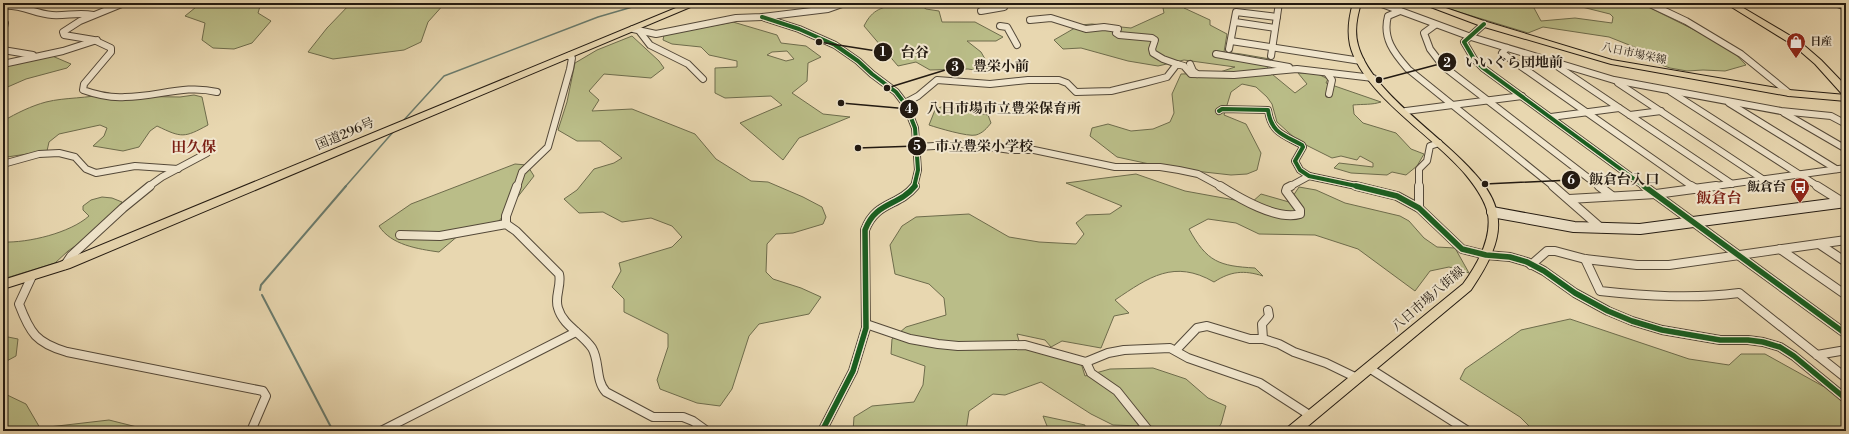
<svg xmlns="http://www.w3.org/2000/svg" width="1849" height="434" font-family="'Libre Bodoni','Noto Serif JP',serif">
  <rect width="100%" height="100%" fill="#e8d7b0"/>
  <filter id="stains"><feTurbulence type="fractalNoise" baseFrequency=".005" numOctaves="4"/><feColorMatrix values="0 0 0 0 .2 0 0 0 0 .09 0 0 0 0 .02 0 0 0 .5 -.17"/></filter>
  <radialGradient id="worn" r=".72"><stop offset=".6" stop-color="#630" stop-opacity="0"/><stop offset="1" stop-color="#630" stop-opacity=".3"/></radialGradient>
  <g fill="#babd88" stroke="#6e6c4c" fill-rule="evenodd">
    <polygon points="201,3 261,3 258,13 271,21 252,43 234,49 213,48 202,40 205,23 185,16"/>
    <polygon points="351,3 445,3 428,22 421,42 404,50 333,59 308,52 327,28"/>
    <path d="M900,3H918L926,9L939,11L942,22H975L1003,37L996,41H967L981,52L985,59L993,66L981,71L968,69L930,70L916,62L898,66L864,26C873,8 882,8 900,3Z"/>
    <path d="M1162,3H1208L1195,4L1184,8L1210,20V25L1227,34L1224,52L1241,54L1270,59L1267,70L1295,93L1307,84L1298,73H1316L1328,79L1326,83L1381,102C1372,105 1363,104 1353,105L1354,114L1363,123L1396,133L1411,149L1424,154L1417,166L1406,175L1392,172L1387,175L1351,173L1334,168L1339,163L1373,167V163L1360,156L1357,160L1341,156L1332,158L1298,141L1277,122L1272,104L1267,97L1256,87L1242,84L1231,92L1224,115L1246,124L1261,153L1257,170L1247,174L1231,175L1168,168L1117,157L1090,136L1092,128L1108,124L1131,131L1153,129L1170,122L1174,113L1172,94L1181,74L1217,73L1235,67L1184,60L1158,66L1128,61L1081,48L1063,49L1054,40L1080,25L1092,24L1131,28L1164,13Z"/>
    <path d="M1440,3H1640L1729,47L1746,65L1725,71L1703,70L1687,71L1670,68L1653,62L1647,52L1609,37L1543,27L1528,33L1436,5ZM1536,5L1578,6L1610,14L1613,17L1612,23L1575,18L1541,21L1534,8Z"/>
    <path d="M733,22L777,35L781,43L806,46L821,57L808,63L807,81L792,93L823,114L850,117L799,138L783,160L740,123L782,105L771,96L725,98L715,93V68L737,67V61L709,55L701,47L672,44L663,40L664,35ZM787,51L794,59L786,61L767,55L772,52Z"/>
    <polygon points="632,36 659,61 664,68 651,78 604,74 589,91 599,100 592,111 632,109 695,134 716,159 751,181 768,182 803,197 822,207 826,217 823,224 793,233 776,234 767,244 766,272 773,279 801,288 821,297 809,314 759,324 749,336 732,389 720,406 697,403 660,389 657,380 668,347 668,334 624,312 624,299 612,287 621,271 619,263 672,247 682,237 672,226 651,218 622,222 603,212 579,213 564,199 577,190 594,169 614,163 622,158 600,141 577,141 558,130 567,102 575,63 597,50"/>
    <polygon points="50,55 71,64 67,68 26,79 3,89 3,63"/>
    <path d="M108,93L116,96L180,97L194,95L202,97L208,125C184,138 182,138 157,126L150,131L139,147L123,151L93,146L104,136L107,128L100,125L59,134L49,142L47,151L7,157L3,156V121C17,113 31,106 46,102C66,97 87,99 108,93Z"/>
    <path d="M943,106L988,115L991,123C987,128 983,133 976,135C968,137 938,128 929,125L935,110Z"/>
    <path d="M515,164L527,165L534,176L499,221L466,229L439,252C418,249 391,245 379,226L411,204Z"/>
    <path d="M1136,174L1185,191L1251,203L1261,194L1289,202L1299,187L1316,190L1345,203L1400,216L1409,221L1424,238L1437,247L1455,248L1469,273L1449,267L1430,271L1415,291L1358,249L1315,235L1259,234L1236,223L1208,219L1189,229C1207,262 1219,266 1255,268L1263,276C1244,270 1231,271 1214,282C1174,259 1149,277 1115,300L1129,313L1114,316L1101,348L1062,341L1051,347L1045,340L1017,334L1019,341L1081,363L1085,376L1110,369L1153,368L1186,379L1208,398L1226,406L1221,424L1216,431H1192L1170,427L1113,425L1091,414L1041,382L1005,395L993,394L969,411L966,431H853L854,417L872,406L914,402L923,385L925,366L891,354L892,339L906,327L946,315L944,298L929,284L895,274L890,245L902,226L916,217L969,214L1009,237L1039,242L1076,244L1084,234L1076,223L1086,215L1110,214L1122,206L1066,183Z"/>
    <path d="M102,197L112,198L122,202L119,208L88,237L68,251L55,263L3,279V242C28,243 70,233 89,216L83,210V206L91,200Z"/>
    <polygon points="1570,319 1689,359 1729,365 1741,354 1765,354 1846,399 1846,431 1534,431 1520,417 1460,379 1465,369 1521,330"/>
    <polygon points="3,336 18,339 16,356 3,363"/>
    <polygon points="3,393 26,404 40,428 109,420 145,429 149,431 3,431"/>
    <polygon points="1043,416 1085,425 1084,431 1049,431"/>
  </g>
  <g fill="none" stroke-linecap="round" stroke-linejoin="round">
    <g stroke="#697a6c" stroke-width="1.5">
      <polyline points="403,121 444,76 598,17 646,3"/>
      <polyline points="345,187 394,131"/>
    </g>
    <g stroke="#697a6c" stroke-width="2">
      <polyline points="260,290 261,285 346,186"/>
      <polyline points="262,295 333,431"/>
      <polyline points="616,431 620,428"/>
    </g>
    <defs>
      <g id="street-far1">
        <path d="M124,3L80,21L63,32L64,35L94,40L111,48V52L84,84L83,90C97,95 111,98 125,97C157,97 185,84 217,92"/>
        <polyline points="1379,3 1471,37 1614,80 1781,111 1831,116 1846,124"/>
        <polyline points="1648,3 1686,21 1741,54 1789,93"/>
        <polyline points="1835,3 1846,7"/>
        <path d="M3,6C21,4 35,14 52,15C66,16 79,12 93,15"/>
        <polyline points="981,11 1004,7"/>
        <path d="M1400,11L1388,16C1382,38 1394,53 1408,69L1554,187"/>
        <polyline points="762,17 799,29 835,45 858,61 872,74 896,92 906,105 915,128 918,170 914,187"/>
        <polyline points="1030,20 1051,18 1086,29 1104,27 1118,29 1116,33 1119,35 1152,38 1155,40 1152,49 1153,53 1163,59 1177,64"/>
        <polyline points="3,21 5,23 3,32"/>
        <polyline points="1235,22 1275,28"/>
        <polyline points="1484,24 1464,42 1474,59 1483,68 1645,187"/>
        <polyline points="1435,25 1424,33 1430,49 1443,66 1600,187"/>
        <polyline points="1000,26 1007,27 1017,45"/>
        <polyline points="633,29 656,34 736,18 762,17 828,9 845,3"/>
        <polyline points="640,32 650,45 688,64 703,79"/>
        <polyline points="1231,41 1361,61"/>
        <polyline points="1507,48 1502,53 1693,187"/>
        <polyline points="1229,49 1236,12 1277,17"/>
        <polyline points="3,50 33,55"/>
        <polyline points="1216,54 1289,67"/>
        <polyline points="1271,56 1279,3"/>
        <polyline points="3,64 63,51 97,40"/>
        <polyline points="1190,64 1193,71 1197,74"/>
        <polyline points="1557,66 1732,184"/>
        <polyline points="1327,73 1332,80 1329,94"/>
        <polyline points="1618,83 1764,180"/>
        <polyline points="1671,92 1819,187"/>
        <polyline points="905,103 918,96 937,80 990,84 1028,80 1059,80 1067,83 1076,92 1111,91 1144,83 1167,77 1177,64 1184,66 1191,74 1234,75 1297,69 1373,78"/>
        <polyline points="1729,103 1836,169"/>
        <path d="M1219,111L1222,109L1268,110C1271,133 1284,135 1302,145L1303,147L1295,161L1300,170L1309,176L1361,187"/>
        <polyline points="1406,111 1522,96"/>
        <polyline points="1784,113 1846,149"/>
        <polyline points="1630,115 1661,111"/>
        <polyline points="1551,117 1619,108"/>
        <polyline points="918,147 967,144 1011,150 1034,150 1115,167 1160,167 1179,170 1198,174 1222,187"/>
        <polyline points="3,164 39,154 59,153 75,157 86,169 96,173 135,166 178,169"/>
        <polyline points="148,187 162,177 207,153"/>
        <polyline points="517,187 522,172 548,147 570,69 572,58 569,56"/>
        <polyline points="1289,187 1309,176"/>
        <polyline points="1419,187 1419,169 1427,161 1430,146 1439,143"/>
        <polyline points="1708,187 1846,168"/>
      </g>
      <g id="street">
        <path d="M1220,186C1239,198 1277,221 1300,214V210L1286,191L1287,188L1291,186"/>
        <polyline points="1356,186 1397,196 1419,208 1462,249 1486,255 1510,257 1527,262 1544,271 1575,293 1608,311 1632,321 1662,330 1720,340 1748,340 1763,342 1780,347 1794,356 1846,399"/>
        <polyline points="1419,186 1419,208"/>
        <polyline points="1553,186 1601,228"/>
        <polyline points="1599,186 1612,196"/>
        <polyline points="1644,186 1846,334"/>
        <polyline points="1691,186 1696,189"/>
        <polyline points="1817,186 1844,203"/>
        <polyline points="1569,199 1656,194 1716,186"/>
        <polyline points="506,224 506,216 517,186"/>
        <path d="M400,235L440,236L506,224L516,231L559,274C562,285 554,297 558,308C563,326 582,333 592,348C600,361 595,380 606,392L653,417H683L693,421L707,431"/>
        <polyline points="1819,244 1846,262"/>
        <polyline points="1780,249 1846,295"/>
        <path d="M1585,259L1600,291C1647,296 1692,299 1739,293L1846,378"/>
        <polyline points="65,265 71,256 123,208 150,186"/>
        <polyline points="1531,265 1547,251 1555,251 1585,259 1637,265 1669,265 1846,240"/>
        <path d="M32,276L19,304C30,333 36,343 67,352L263,391L266,396L251,431"/>
        <polyline points="866,324 910,339 938,344 958,346 1025,345 1086,362 1108,353 1124,350 1170,348 1188,358 1260,383 1311,416"/>
        <polyline points="1263,339 1262,324 1269,316 1268,310"/>
        <polyline points="1176,350 1197,328 1207,326 1250,339 1263,339 1279,344 1294,352 1326,363 1357,378"/>
        <polyline points="1817,355 1846,350"/>
        <polyline points="1086,362 1091,373 1117,391 1149,431"/>
        <polyline points="1369,368 1468,431"/>
        <polyline points="381,431 576,332"/>
        <path d="M822,431L853,371L866,328L865,230C876,201 898,207 915,186"/>
      </g>
      <polyline id="secondary" points="1492,212 1574,227 1640,229 1846,202"/>
      <g id="primary">
        <path d="M1353,3H1361C1357,17 1354,31 1358,45C1371,93 1443,136 1475,174C1485,185 1495,200 1497,214C1503,240 1485,269 1471,290L1302,431H1287L1288,427L1463,284C1477,265 1492,239 1488,214C1485,200 1475,186 1466,175C1434,136 1362,94 1350,45C1347,31 1349,17 1353,3Z"/>
        <polygon points="1420,3 1431,3 1487,22 1612,60 1789,90 1846,95 1846,101 1789,96 1611,64 1481,26"/>
      </g>
      <g id="highway">
        <polygon points="688,3 700,3 70,268 3,289 3,280 60,262"/>
        <polygon points="1725,3 1735,3 1799,41 1821,60 1846,86 1846,95 1842,94 1815,64 1793,45"/>
      </g>
    </defs>
    <use href="#street-far1" stroke="#544939" stroke-width="8"/>
    <use href="#street" stroke="#544939" stroke-width="10"/>
    <use href="#secondary" stroke="#231a11" stroke-width="12"/>
    <use href="#primary" stroke="#231a11" stroke-width="2"/>
    <use href="#highway" stroke="#231a11" stroke-width="2"/>
    <use href="#street-far1" stroke="#f0e5cc" stroke-width="6"/>
    <use href="#street" stroke="#f0e5cc" stroke-width="8"/>
    <use href="#secondary" stroke="#f0e5cc" stroke-width="10"/>
    <use href="#primary" fill="#e8d7b0" fill-rule="evenodd"/>
    <use href="#highway" fill="#e8d7b0" fill-rule="evenodd"/>
    <defs>
      <g id="cycleway-far1">
        <polyline points="762,17 799,29 835,45 858,61 872,74 896,92 906,105 915,128 918,170 914,187"/>
        <polyline points="1484,24 1464,42 1474,59 1483,68 1645,187"/>
        <path d="M1219,111L1222,109L1268,110C1271,133 1284,135 1302,145L1303,147L1295,161L1300,170L1309,176L1361,187"/>
      </g>
      <g id="cycleway">
        <polyline points="1356,186 1397,196 1419,208 1462,249 1486,255 1510,257 1527,262 1544,271 1575,293 1608,311 1632,321 1662,330 1720,340 1748,340 1763,342 1780,347 1794,356 1846,399"/>
        <polyline points="1644,186 1846,334"/>
        <path d="M822,431L853,371L866,328L865,230C876,201 898,207 915,186"/>
      </g>
    </defs>
    <use href="#cycleway-far1" stroke="#f0e5cc" stroke-width="6"/>
    <use href="#cycleway" stroke="#f0e5cc" stroke-width="8"/>
    <use href="#cycleway-far1" stroke="#1b5e20" stroke-width="4"/>
    <use href="#cycleway" stroke="#1b5e20" stroke-width="5.5"/>
  </g>
  <defs>
    <symbol id="shop-pin" viewBox="-11 -11 22 30"><path d="M0 17L-7.5 6A9.5 9.5 0 1 1 7.5 6Z" fill="#8f2418" stroke="#f0e5cc"/><path d="M-5-2.5h2.3a2.7 3.5 0 0 1 5.4 0H5L5.5 6h-11ZM-1.5-2.5h3a1.5 2.3 0 0 0-3 0Z" fill="#fff"/></symbol>
    <symbol id="bus-pin" viewBox="-11 -11 22 30"><path d="M0 17L-7.5 6A9.5 9.5 0 1 1 7.5 6Z" fill="#8f2418" stroke="#f0e5cc"/><path d="M-5-6H5V4H4V6H2V4H-2V6H-4V4H-5ZM-3.5-4V0h7V-4ZM-3.5 1.2v1.5H-2V1.2ZM2 1.2v1.5H3.5V1.2Z" fill="#fff"/></symbol>
  </defs>
  <g fill-rule="evenodd">
    <use href="#shop-pin" x="1785" y="31" width="22" height="30"/>
    <use href="#bus-pin" x="1789" y="176" width="22" height="30"/>
  </g>
  <g text-anchor="middle" dominant-baseline="central" stroke-width="4" stroke-linejoin="round" paint-order="stroke">
    <g font-size="11" font-weight="bold" fill="#231a11" stroke="#f0e5cc" text-anchor="start">
      <text x="1810" y="42">日産</text>
    </g>
    <g font-size="11" fill="#231a11" stroke="#f0e5cc">
      <text transform="translate(1634 54) rotate(12)">八日市場栄線</text>
    </g>
    <g font-size="13" fill="#231a11" stroke="#f0e5cc">
      <text transform="translate(345 134) rotate(-23)">国道296号</text>
      <text transform="translate(1428 299) rotate(-41)">八日市場八街線</text>
    </g>
    <g font-size="13" font-weight="bold" fill="#231a11" stroke="#f0e5cc" text-anchor="end">
      <text x="1786" y="187">飯倉台</text>
    </g>
    <g font-size="15" font-weight="bold" fill="#7a1f14" stroke="#f0e5cc">
      <text x="194" y="147">田久保</text>
      <text x="1719" y="198">飯倉台</text>
    </g>
  </g>
  <path fill="none" stroke="#231a11" stroke-width="1.5" d="M819 42L883 52M1379 80L1447 62M887 88L955 67M841 103L909 109M858 148L917 146M1485 184L1571 180"/>
  <g fill="#231a11" stroke="#f0e5cc" stroke-width="1.5">
    <circle cx="819" cy="42" r="4"/>
    <circle cx="1379" cy="80" r="4"/>
    <circle cx="887" cy="88" r="4"/>
    <circle cx="841" cy="103" r="4"/>
    <circle cx="858" cy="148" r="4"/>
    <circle cx="1485" cy="184" r="4"/>
    <circle cx="883" cy="52" r="10"/>
    <circle cx="1447" cy="62" r="10"/>
    <circle cx="955" cy="67" r="10"/>
    <circle cx="909" cy="109" r="10"/>
    <circle cx="917" cy="146" r="10"/>
    <circle cx="1571" cy="180" r="10"/>
  </g>
  <g font-size="12" text-anchor="middle" font-weight="bold" fill="#fff">
    <text x="883" y="56">1</text>
    <text x="1447" y="67">2</text>
    <text x="955" y="71">3</text>
    <text x="909" y="113">4</text>
    <text x="917" y="150">5</text>
    <text x="1571" y="184">6</text>
  </g>
  <g font-size="14" text-anchor="middle" font-weight="bold" fill="#231a11" stroke="#f0e5cc" stroke-width="4" stroke-linejoin="round" paint-order="stroke">
    <text x="915" y="57">台谷</text>
    <text x="1514" y="67">いいぐら団地前</text>
    <text x="1001" y="71">豊栄小前</text>
    <text x="1004" y="113">八日市場市立豊栄保育所</text>
    <text x="984" y="151">市立豊栄小学校</text>
    <text x="1624" y="184">飯倉台入口</text>
  </g>
  <rect width="1849" height="434" fill="none" stroke="#e8d7b0" stroke-width="16"/>
  <rect x="4" y="4" width="1841" height="426" fill="none" stroke="#231a11" stroke-width="2"/>
  <rect x="8" y="8" width="1833" height="418" fill="none" stroke="#231a11"/>
  <rect width="100%" height="100%" filter="url(#stains)"/>
  <rect width="100%" height="100%" fill="url(#worn)"/>
</svg>
